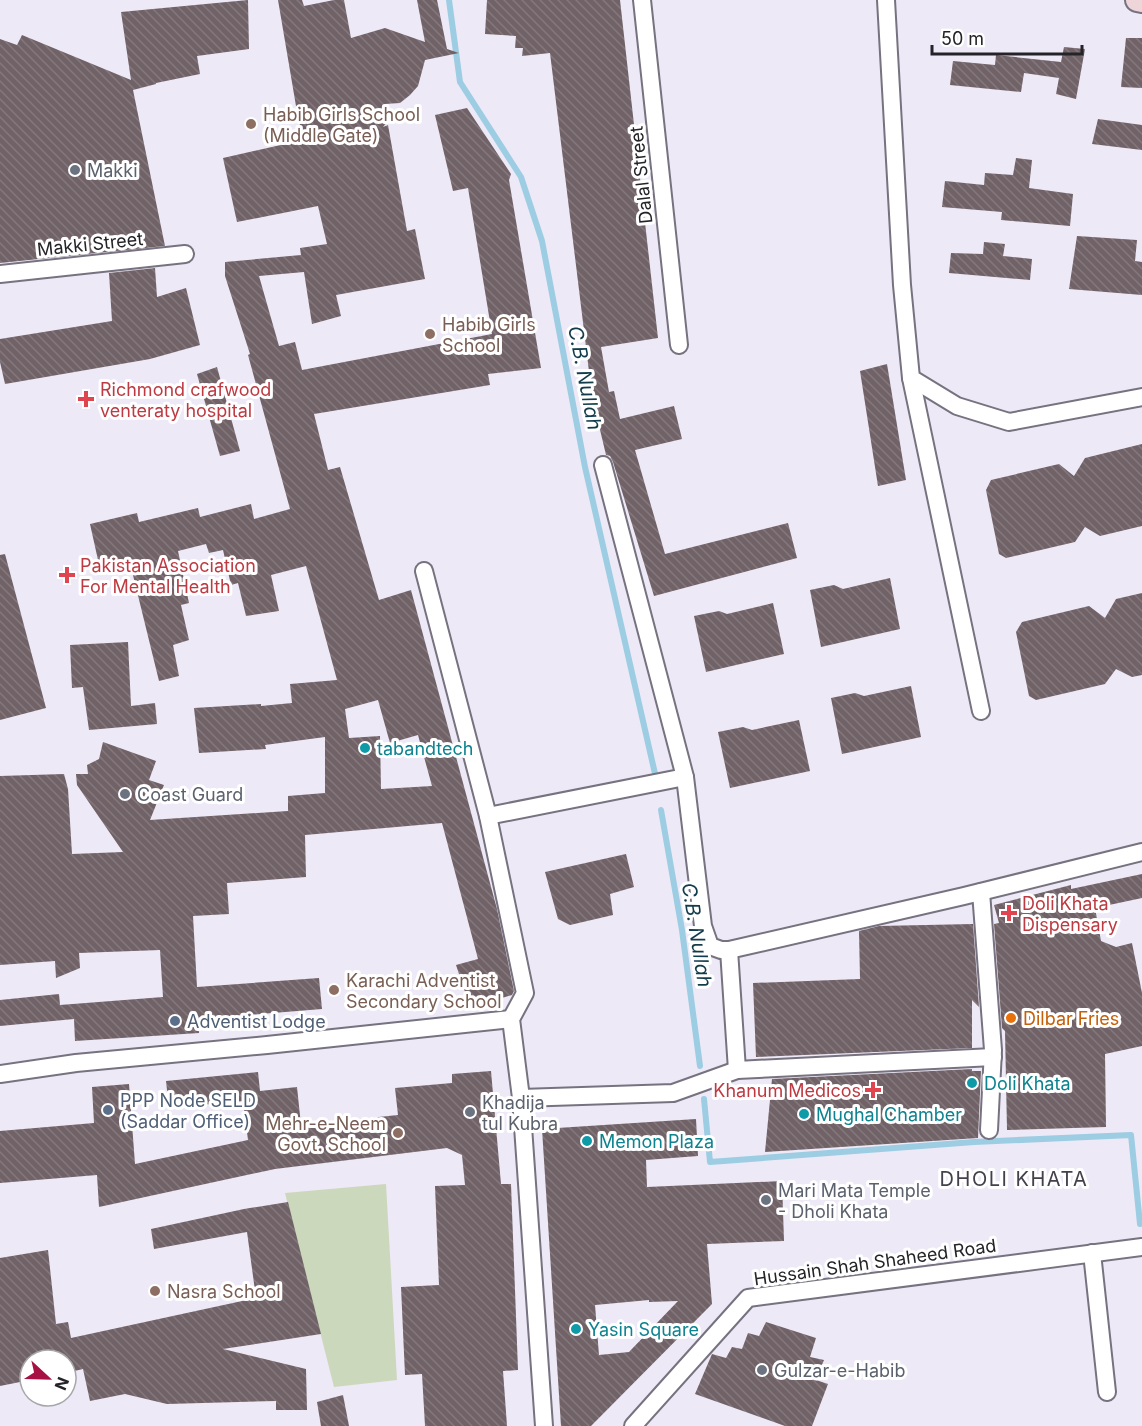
<svg xmlns="http://www.w3.org/2000/svg" width="1142" height="1426" font-family="Inter,sans-serif">
  <defs>
    <pattern id="building-back-hatch" width="6" height="6" patternUnits="userSpaceOnUse" patternTransform="scale(1.5)"><rect width="6" height="6" fill="#706267"/><path d="M-1 5l2 2M0 0l6 6M5-1l2 2" fill="none" stroke="#83797d"/></pattern>
  </defs>
  <rect width="100%" height="100%" fill="#ede9f6"/>
  <polygon fill="#ccd8bc" points="386,1184 397,1380 334,1387 285,1193"/>
  <g fill="none" stroke-linecap="round" stroke-linejoin="round">
    <g stroke="#9dcde2" stroke-width="6">
      <polyline points="449,0 460,82 521,177 542,241 585,467 656,778"/>
      <polyline points="661,810 682,930 700,1066"/>
      <polyline points="704,1099 710,1162 974,1142 1131,1135 1140,1224"/>
    </g>
  </g>
  <g fill="url(#building-back-hatch)" fill-rule="evenodd">
    <polygon points="248,0 249,49 197,56 200,74 156,83 156,84 133,90 165,246 0,263 0,39 17,45 22,35 131,80 121,12"/>
    <path d="M278,0H302L304,6L334,0H344L351,38L385,28L425,42L417,0H437L447,49L459,53L425,60L418,86L410,95L400,103L385,104L388,121L383,127L388,125L407,231L415,229L425,279L336,295L341,316L312,324L304,272L259,276L279,346L295,342L302,370L492,334L468,188L453,191L435,115L467,108L511,174L509,180L541,368L488,374L490,385L314,414L328,470L340,467L379,600L411,590L497,909L514,991L512,995L489,1002L469,1004L456,965L478,959L442,823L305,835L306,877L227,883L229,914L193,916L197,987L319,978L322,1009L198,1019L199,1033L75,1041L74,1019L0,1026V1000L59,994L60,1005L163,997L160,950L79,953L80,968L56,978L55,961L0,965V776L64,774L68,789L72,854L123,852L77,785L76,774H88L87,765L99,759L103,742L156,761L149,780L164,785L150,820L288,811V796L325,793V737L265,745L266,749L199,753L194,708L261,704V706L292,703L290,684L337,680L306,566L271,575L279,611L246,616L238,583L231,585L223,550L209,553L206,544L178,551L189,603L181,605L189,640L173,645L179,676L159,681L130,563L100,569L90,524L137,513L139,522L198,508L200,517L251,504L254,519L290,509L248,355L250,354L225,276V262L301,255L300,248L327,244L318,206L237,222L223,158L303,140L296,106ZM378,700L390,743L418,735L432,786L381,789L380,736L349,738L345,709Z"/>
    <polygon points="487,0 620,0 658,338 601,347 609,392 614,391 620,419 674,406 682,439 635,450 665,554 788,523 797,558 654,596 613,462 610,456 606,455 592,396 550,53 522,56 523,48 515,48 516,36 485,34"/>
    <polygon points="1126,38 1142,38 1142,88 1121,87"/>
    <polygon points="1064,47 1085,49 1076,99 1056,94 1059,78 1024,73 1021,92 950,85 953,61 995,65 996,55 1061,62"/>
    <polygon points="1098,119 1142,125 1142,150 1092,144"/>
    <polygon points="1016,158 1032,160 1029,188 1073,194 1070,226 1001,220 1002,212 942,207 945,181 984,185 985,173 1013,175"/>
    <polygon points="1077,236 1137,240 1135,261 1142,262 1142,295 1069,289"/>
    <polygon points="984,242 1005,244 1003,256 1032,259 1030,280 949,273 951,253 983,254"/>
    <polygon points="155,268 157,297 186,288 200,345 150,359 5,384 0,362 0,339 112,321 109,273"/>
    <polygon points="887,364 906,480 878,486 860,371"/>
    <polygon points="217,367 240,451 220,456 197,374"/>
    <polygon points="1142,444 1142,526 1100,536 1085,527 1075,542 1006,558 999,554 986,490 991,480 1059,464 1074,476 1085,458"/>
    <polygon points="5,554 46,708 0,720 0,555"/>
    <polygon points="890,578 900,629 821,647 810,590 834,585 843,589"/>
    <polygon points="1142,593 1142,675 1132,677 1116,669 1105,684 1036,700 1029,696 1016,632 1022,622 1089,606 1105,618 1116,599"/>
    <polygon points="773,603 784,654 706,672 694,616 719,611 727,614"/>
    <polygon points="128,642 131,706 155,703 157,724 89,730 83,687 72,688 70,645"/>
    <polygon points="911,686 921,737 842,754 831,698 855,693 864,696"/>
    <polygon points="799,720 810,771 730,788 718,732 743,727 752,730"/>
    <polygon points="626,854 634,887 610,894 613,915 570,925 558,919 545,872"/>
    <polygon points="1142,874 1142,898 1095,908 1101,941 1116,947 1132,943 1142,993 1142,1046 1105,1054 1106,1127 1007,1130 1005,1031 1002,1028 994,924 999,923 994,905 1071,885 1071,889"/>
    <polygon points="973,924 979,1007 972,1000 972,1048 756,1057 753,983 860,979 859,931 879,926"/>
    <polygon points="972,1069 972,1071 981,1071 978,1138 765,1152 772,1079"/>
    <polygon points="491,1071 501,1184 511,1184 518,1370 503,1371 507,1426 425,1426 422,1374 405,1375 401,1287 439,1285 435,1186 465,1185 462,1155 447,1148 275,1169 99,1207 97,1175 0,1183 0,1131 94,1123 92,1087 129,1084 135,1164 248,1140 243,1101 169,1108 166,1081 258,1072 260,1091 297,1087 301,1125 398,1115 395,1088 452,1083 452,1074"/>
    <path d="M696,1119L698,1156L646,1160L647,1187L782,1181L784,1241L707,1244L712,1304L591,1426H561L542,1129ZM649,1300V1302L678,1301L629,1352L599,1355L595,1305Z"/>
    <polygon points="288,1202 321,1334 223,1349 306,1369 307,1410 276,1410 276,1401 167,1404 125,1394 90,1401 83,1369 66,1373 66,1360 30,1360 30,1380 0,1386 0,1258 48,1250 56,1324 68,1322 71,1338 256,1298 247,1232 154,1249 151,1229 244,1209"/>
    <polygon points="766,1322 816,1338 810,1357 824,1360 816,1380 828,1384 812,1426 785,1426 695,1394 712,1354 726,1358 732,1347 742,1349 748,1333 759,1336"/>
    <polygon points="343,1395 349,1426 321,1426 317,1402"/>
  </g>
  <g fill="none" stroke-linecap="round" stroke-linejoin="round">
    <defs>
      <g id="minor">
        <polyline points="642,0 679,345"/>
        <polyline points="886,0 902,285 911,378 957,406 1009,422 1142,397"/>
        <polyline points="0,274 185,254"/>
        <polyline points="911,378 981,711"/>
        <polyline points="603,465 685,777 703,926 710,946 721,950 729,950"/>
        <polyline points="424,571 488,816 525,993 511,1019 521,1098 544,1426"/>
        <polyline points="488,816 685,777"/>
        <polyline points="981,892 993,1050 989,1130"/>
        <polyline points="737,1070 729,950 964,896 1142,852"/>
        <polyline points="0,1074 76,1063 267,1045 511,1019"/>
        <polyline points="521,1098 673,1093 737,1070 993,1057"/>
        <polyline points="1092,1253 1107,1392"/>
        <polyline points="633,1426 748,1298 1142,1247"/>
      </g>
      <polyline id="secondary" points="1137,0 1142,1"/>
    </defs>
    <use href="#minor" stroke="#77727f" stroke-width="20"/>
    <use href="#secondary" stroke="#77727f" stroke-width="26"/>
    <use href="#minor" stroke="#fff" stroke-width="16"/>
    <use href="#secondary" stroke="#eed5d9" stroke-width="22"/>
  </g>
  <g fill="#8d6e63" stroke="#fff" stroke-width="2">
    <circle cx="251" cy="124" r="6"/>
    <circle cx="430" cy="334" r="6"/>
    <circle cx="334" cy="990" r="6"/>
    <circle cx="398" cy="1133" r="6"/>
    <circle cx="155" cy="1291" r="6"/>
  </g>
  <g fill="#6b7280" stroke="#fff" stroke-width="2">
    <circle cx="75" cy="170" r="6"/>
    <circle cx="125" cy="794" r="6"/>
    <circle cx="470" cy="1112" r="6"/>
    <circle cx="766" cy="1200" r="6"/>
    <circle cx="762" cy="1370" r="6"/>
  </g>
  <g fill="#e0444e" stroke="#fff" stroke-width="2">
    <path d="M83 390h6v6h6v6h-6v6h-6v-6h-6v-6h6z"/>
    <path d="M64 566h6v6h6v6h-6v6h-6v-6h-6v-6h6z"/>
    <path d="M1006 904h6v6h6v6h-6v6h-6v-6h-6v-6h6z"/>
    <path d="M870 1081h6v6h6v6h-6v6h-6v-6h-6v-6h6z"/>
  </g>
  <g fill="#0f9aa8" stroke="#fff" stroke-width="2">
    <circle cx="365" cy="748" r="6"/>
    <circle cx="972" cy="1083" r="6"/>
    <circle cx="804" cy="1114" r="6"/>
    <circle cx="587" cy="1141" r="6"/>
    <circle cx="576" cy="1329" r="6"/>
  </g>
  <circle fill="#e8710a" stroke="#fff" stroke-width="2" cx="1011" cy="1018" r="6"/>
  <g fill="#5c6f8a" stroke="#fff" stroke-width="2">
    <circle cx="175" cy="1021" r="6"/>
    <circle cx="108" cy="1110" r="6"/>
  </g>
  <g text-anchor="middle" dominant-baseline="central" stroke-width="6" stroke-linejoin="round" paint-order="stroke">
    <g font-size="18" fill="#785e54" stroke="#fff" text-anchor="start">
      <text x="263" y="114">Habib Girls School<tspan x="263" dy="21">(Middle Gate)</tspan></text>
      <text x="442" y="324">Habib Girls<tspan x="442" dy="21">School</tspan></text>
      <text x="346" y="980">Karachi Adventist<tspan x="346" dy="21">Secondary School</tspan></text>
      <text x="386" y="1123" text-anchor="end">Mehr-e-Neem<tspan x="386" dy="21">Govt. School</tspan></text>
      <text x="167" y="1291">Nasra School</text>
    </g>
    <g font-size="18" fill="#5b616d" stroke="#fff" text-anchor="start">
      <text x="87" y="170">Makki</text>
      <text x="137" y="794">Coast Guard</text>
      <text x="482" y="1102">Khadija<tspan x="482" dy="21">tul Kubra</tspan></text>
      <text x="778" y="1190">Mari Mata Temple<tspan x="778" dy="21">- Dholi Khata</tspan></text>
      <text x="774" y="1370">Gulzar-e-Habib</text>
    </g>
    <g font-size="18" fill="#242328" stroke="#fff">
      <text transform="translate(641 175) rotate(-96)">Dalal Street</text>
      <text transform="translate(90 244) rotate(-6)">Makki Street</text>
      <text transform="translate(875 1262) rotate(-8)">Hussain Shah Shaheed Road</text>
    </g>
    <g font-size="18" fill="#be3a42" stroke="#fff" text-anchor="start">
      <text x="100" y="389">Richmond crafwood<tspan x="100" dy="21">venteraty hospital</tspan></text>
      <text x="80" y="565">Pakistan Association<tspan x="80" dy="21">For Mental Health</tspan></text>
      <text x="1022" y="903">Doli Khata<tspan x="1022" dy="21">Dispensary</tspan></text>
      <text x="861" y="1090" text-anchor="end">Khanum Medicos</text>
    </g>
    <g font-size="18" fill="#0d838f" stroke="#fff" text-anchor="start">
      <text x="377" y="748">tabandtech</text>
      <text x="984" y="1083">Doli Khata</text>
      <text x="816" y="1114">Mughal Chamber</text>
      <text x="599" y="1141">Memon Plaza</text>
      <text x="588" y="1329">Yasin Square</text>
    </g>
    <g font-size="18" fill="#c56008" stroke="#fff" text-anchor="start">
      <text x="1023" y="1018">Dilbar Fries</text>
    </g>
    <g font-size="18" fill="#4e5e75" stroke="#fff" text-anchor="start">
      <text x="187" y="1021">Adventist Lodge</text>
      <text x="120" y="1100">PPP Node SELD<tspan x="120" dy="21">(Saddar Office)</tspan></text>
    </g>
    <g font-size="20" font-style="italic" fill="#123b4b" stroke="#fff">
      <text transform="translate(585 378) rotate(79)">C.B. Nullah</text>
      <text transform="translate(697 935) rotate(81)">C.B. Nullah</text>
    </g>
    <g font-size="20" letter-spacing="1.5" fill="#45414c" stroke="#fff">
      <text x="1014" y="1179">DHOLI KHATA</text>
    </g>
  </g>
  <g transform="translate(48 1378) rotate(112)"><circle r="28" fill="#ffffff" stroke="#a7a7a9" stroke-width="1.5"/>
  <path d="M0-4.5L10 22L0 15L-10 22Z" fill="#a71043"/>
  <text y="-9" font-size="16" font-weight="bold" text-anchor="middle" fill="#242328">N</text>
  </g>
  <path d="M932 45v9h150v-9" fill="none" stroke="#242328" stroke-width="3"/>
  <text x="941" y="45" font-size="18" fill="#242328" stroke="#ffffff" stroke-width="4.5" paint-order="stroke">50 m</text>
</svg>
